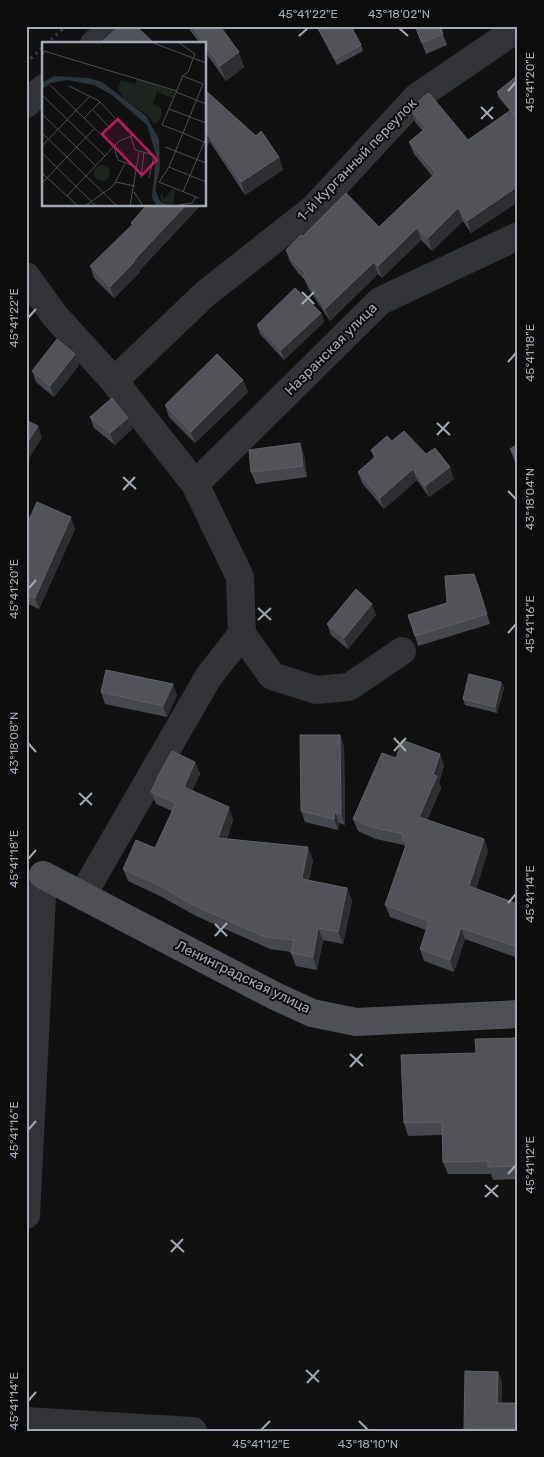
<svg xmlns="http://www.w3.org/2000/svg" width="544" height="1457" font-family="Rubik,sans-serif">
  <rect width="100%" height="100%" fill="#111112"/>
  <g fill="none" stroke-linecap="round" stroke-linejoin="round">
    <g stroke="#383a3e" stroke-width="3" stroke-dasharray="2.5 4" stroke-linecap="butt">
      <polyline points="46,44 66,26"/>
      <polyline points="26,63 44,46"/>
    </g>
    <g stroke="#323337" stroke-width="28">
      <polyline points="94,44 115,26"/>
      <polyline points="26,104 44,88"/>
      <polyline points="26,276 55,316 114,381 195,484 240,577 242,634 209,676 82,896"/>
      <polyline points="114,381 205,294 313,209 417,97 518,28"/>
      <polyline points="195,484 380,301 518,236"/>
      <polyline points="242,634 272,676 316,690 349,687 402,651"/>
      <polyline points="26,1215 43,875"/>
      <polyline points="26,1421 193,1431"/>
    </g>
    <polyline stroke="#4e5056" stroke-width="28" points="43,875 275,996 312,1013 356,1022 518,1014"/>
  </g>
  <g fill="#47484d">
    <polygon points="187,26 220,26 244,67 226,81 205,52 205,44 200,44"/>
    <polygon points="316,26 351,26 361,45 363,51 337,65"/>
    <polygon points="415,26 440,26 447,45 426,54"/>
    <polygon points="518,75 518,202 471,233 463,221 432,251 421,240 382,278 378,274 330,321 308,288 305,280 298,273 290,262 286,250 303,236 379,227 432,176 414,154 409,142 423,131 415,122 411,110 468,140 510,111 499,98 497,92"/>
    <polygon points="205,90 279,157 283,170 245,195 210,142 205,147"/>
    <polygon points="147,205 200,206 139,271 140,272 114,298 94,278 90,266 132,225 131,223"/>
    <polygon points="321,313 324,322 284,360 260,334 257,325"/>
    <polygon points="79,365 54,397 36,382 32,371"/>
    <polygon points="243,380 248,392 195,443 169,417 165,405"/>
    <polygon points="90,417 128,418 132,429 115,445 94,428"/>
    <polygon points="392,441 426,454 454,479 429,497 417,480 384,509 362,483 358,472 374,458 371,450"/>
    <polygon points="518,444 518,465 514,460 510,449"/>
    <polygon points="304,454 307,477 256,484 251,472"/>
    <polygon points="26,526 75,529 39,609 26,603"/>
    <polygon points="478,584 490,624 418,646 415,636 447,603"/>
    <polygon points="376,615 348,649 331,635 327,624"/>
    <polygon points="501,682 504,688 497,713 465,705 463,699"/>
    <polygon points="101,692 177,695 167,717 105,704"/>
    <polygon points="344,746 345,825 339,823 338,830 305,822 301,811"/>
    <polygon points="440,754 444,766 439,782 441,788 427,820 484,839 488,851 476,889 518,904 518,958 465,939 454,972 424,961 420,949 426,930 390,917 385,905 405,848 404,845 376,839 358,831 353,819 396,758"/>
    <polygon points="195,762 200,774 192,790 233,819 227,839 313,860 309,880 347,888 352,901 343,944 323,940 317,970 296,966 291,953 291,952 270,949 196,916 162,897 128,881 123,869 155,848 172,811 156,804 151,792"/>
    <polygon points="518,1038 518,1179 493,1180 491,1174 448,1174 443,1162 442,1135 408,1136 404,1123 476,1053"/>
    <polygon points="498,1372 502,1383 501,1403 518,1403 518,1431 464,1431 464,1429"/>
  </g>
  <g fill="#2d2e31">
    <polygon points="239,52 244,67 226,81 220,66"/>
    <polygon points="205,129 210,142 205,147"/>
    <polygon points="279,157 283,170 245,195 241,182"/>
    <polygon points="518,186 518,202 471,233 467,221"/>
    <polygon points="186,205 200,206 139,271 140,272 114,298 110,287"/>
    <polygon points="458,208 463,221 432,251 428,238"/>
    <polygon points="417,228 421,240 382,278 378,266"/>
    <polygon points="374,262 378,274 330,321 325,309"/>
    <polygon points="321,313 324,322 284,360 281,350"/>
    <polygon points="75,354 79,365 54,397 50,386"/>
    <polygon points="243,380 248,392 195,443 191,432"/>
    <polygon points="128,418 132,429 115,445 110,433"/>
    <polygon points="38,426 42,438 26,463 26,445"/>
    <polygon points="300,443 304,454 307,477 303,466"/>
    <polygon points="450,467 454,479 429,497 425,486"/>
    <polygon points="413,469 417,480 384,509 380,498"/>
    <polygon points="71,517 75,529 39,609 35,598"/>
    <polygon points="372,604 376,615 348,649 344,638"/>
    <polygon points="501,682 504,688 497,713 495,707"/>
    <polygon points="173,684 177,695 167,717 163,706"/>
    <polygon points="340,735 344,746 345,825 341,814"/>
    <polygon points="440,754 444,766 439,782 441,788 423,829 419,817"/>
    <polygon points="195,762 200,774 189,799 184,787"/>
    <polygon points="229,807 233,819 223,850 218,838"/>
    <polygon points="335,812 339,823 338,830 334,819"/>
    <polygon points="484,839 488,851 473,898 469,886"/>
    <polygon points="308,847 313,860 306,891 302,879"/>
    <polygon points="347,888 352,901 343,944 338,932"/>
    <polygon points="318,928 323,940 317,970 313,957"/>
    <polygon points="461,928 465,939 454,972 450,960"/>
    <polygon points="498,1372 502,1383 501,1414 497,1403"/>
  </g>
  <g fill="#515358" stroke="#5d6066">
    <polygon points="119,26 136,26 155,44 106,44 103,41"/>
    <polygon points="192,26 220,26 239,52 220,66"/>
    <polygon points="317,26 351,26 361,45 335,59"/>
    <polygon points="415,26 440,26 443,34 422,43"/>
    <polygon points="518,75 518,117 517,117 497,92"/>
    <polygon points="205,90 256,136 261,131 279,157 241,182 205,129"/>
    <polygon points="429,93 468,140 511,110 518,119 518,186 467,221 458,208 428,238 417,228 378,266 374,262 325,309 303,276 305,273 293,261 286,250 301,235 303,236 346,193 379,227 436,173 409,142 426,128 411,110 423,97"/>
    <polygon points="147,205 186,205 134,260 135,261 110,287 90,266 133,224 131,223"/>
    <polygon points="295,288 321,313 281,350 257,325"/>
    <polygon points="57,339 75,354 50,386 32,371"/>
    <polygon points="217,354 243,380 191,432 165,405"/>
    <polygon points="112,398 128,418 110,433 90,417"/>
    <polygon points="26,420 38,426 26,445"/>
    <polygon points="404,431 426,454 435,448 450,467 425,486 413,469 380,498 358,472 376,456 371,450 387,436 392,441"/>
    <polygon points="300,443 303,466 251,472 249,450"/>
    <polygon points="518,444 518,460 510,449"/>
    <polygon points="37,502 71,517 35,598 26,594 26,526"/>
    <polygon points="474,574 487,614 415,636 408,615 447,603 445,576"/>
    <polygon points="356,589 372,604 344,638 327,624"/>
    <polygon points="106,670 173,684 163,706 101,692"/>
    <polygon points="469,674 501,682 495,707 463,699"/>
    <polygon points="300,735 340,735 341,814 335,812 334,819 301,811"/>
    <polygon points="402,740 440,754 433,775 437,776 419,817 484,839 469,886 518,904 518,947 461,928 450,960 420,949 429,921 385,905 407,842 402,840 403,834 372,827 353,819 382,753 396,758"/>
    <polygon points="172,751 195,762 184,787 229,807 218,838 308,847 302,879 347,888 338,932 318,928 313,957 291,953 294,940 265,937 191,904 157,884 123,869 136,840 155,848 176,803 151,792 159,774"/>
    <polygon points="518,1038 518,1166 488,1167 488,1161 443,1162 442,1122 404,1123 401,1055 476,1053 475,1039"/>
    <polygon points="465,1371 498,1372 497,1403 518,1403 518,1430 464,1429"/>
  </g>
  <path fill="none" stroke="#a2a9b2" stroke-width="2" d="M399,28L408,36M299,36L308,28M508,91L516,82M481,107L493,119M481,119L493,107M302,292L314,304M302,304L314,292M28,318L36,309M508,362L516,353M437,423L450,435M437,435L449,422M123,477L136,489M123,490L135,477M508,491L516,499M28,589L36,580M258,608L271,620M258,620L271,608M508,633L516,624M394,738L406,751M28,743L36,752M394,751L406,738M79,793L92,805M80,805L92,793M28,859L36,850M508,903L516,894M215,924L227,936M215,936L227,923M350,1054L363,1066M350,1067L362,1054M28,1130L36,1121M508,1174L516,1165M485,1185L498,1197M485,1197L498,1185M171,1240L184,1252M171,1252L183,1239M306,1370L319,1382M307,1383L319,1370M28,1401L36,1392M359,1421L368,1430M261,1430L270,1421"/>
  <g text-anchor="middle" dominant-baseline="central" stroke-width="4" stroke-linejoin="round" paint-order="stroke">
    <g font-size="14" fill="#a2a9b2" stroke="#0c0c0d">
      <text transform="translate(357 160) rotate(-46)">1-й Курганный переулок</text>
      <text transform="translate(331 349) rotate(-45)">Назранская улица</text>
      <text transform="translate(243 977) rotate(26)">Ленинградская улица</text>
    </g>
  </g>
  <g transform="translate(42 42)">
    <rect width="164" height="164" fill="#111112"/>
    <path d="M52 131a8 8 0 1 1 16 0a8 8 0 1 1-16 0Z" fill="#1d241d"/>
    <path d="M130,147L133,148L131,164L120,159L127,164L121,162L118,154L120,151L122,157Z" fill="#1d241d"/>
    <path d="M95,37L132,49L131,56L115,50L111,62L119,66L120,72L116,80L112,82L104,72L82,57L76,48L79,38L93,42Z" fill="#1d241d"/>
    <path d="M12,34L47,36L60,40L104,74L117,97L118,126L113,148L118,159L125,164H115L110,156L114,113L105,83L70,53L52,43L25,38L9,41L0,47L1,40Z" fill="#2b343a"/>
    <path fill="none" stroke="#4b4e52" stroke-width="1" d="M109,0L164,21M136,0L153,12L146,30L145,31L141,34H140V36L120,83L141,91L161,42L141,34M0,15L2,9L135,49M8,43L72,105L76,118L94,125M27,44L57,59L90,94M134,50L164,62M0,53L63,114M50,67L67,85L76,78M127,67L164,81M0,72L54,124M42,76L58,60M0,91L75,164M89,95L93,108L112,113L107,136M0,104L48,54M123,105L164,121M0,111L54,164M127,125L164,140M0,131L25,154M99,136L102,110M73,140L93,144M0,141L52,87M92,150L101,164M141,150L164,96M157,156L117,140L127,125L141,91L164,101M137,163L150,161L154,155M36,164L25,154L77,99L90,94M43,164L71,144L83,122M88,164L97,110"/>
    <path fill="#c2185b" fill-opacity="0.15" stroke="#c2185b" stroke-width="2.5" d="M76,77L115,118L100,133L60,92Z"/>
    <rect width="164" height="164" fill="none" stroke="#a2a9b2" stroke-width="2.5"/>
  </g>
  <rect width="544" height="1457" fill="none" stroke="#0c0c0d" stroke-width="55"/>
  <rect x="28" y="28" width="488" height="1402" fill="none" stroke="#a2a9b2" stroke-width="2"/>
  <g font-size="12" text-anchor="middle" fill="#a2a9b2">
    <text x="308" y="18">45°41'22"E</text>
    <text x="399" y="18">43°18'02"N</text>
    <text transform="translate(530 82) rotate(-90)" y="4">45°41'20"E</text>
    <text transform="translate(14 318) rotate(-90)" y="4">45°41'22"E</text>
    <text transform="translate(530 353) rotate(-90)" y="4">45°41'18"E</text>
    <text transform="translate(530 499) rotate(-90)" y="4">43°18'04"N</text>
    <text transform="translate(14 589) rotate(-90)" y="4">45°41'20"E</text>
    <text transform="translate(530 624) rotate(-90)" y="4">45°41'16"E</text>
    <text transform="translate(14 743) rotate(-90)" y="4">43°18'08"N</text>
    <text transform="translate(14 859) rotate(-90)" y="4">45°41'18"E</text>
    <text transform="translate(530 894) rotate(-90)" y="4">45°41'14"E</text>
    <text transform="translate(14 1130) rotate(-90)" y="4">45°41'16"E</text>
    <text transform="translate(530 1165) rotate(-90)" y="4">45°41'12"E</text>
    <text transform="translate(14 1401) rotate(-90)" y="4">45°41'14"E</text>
    <text x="261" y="1448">45°41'12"E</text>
    <text x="368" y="1448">43°18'10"N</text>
  </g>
</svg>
